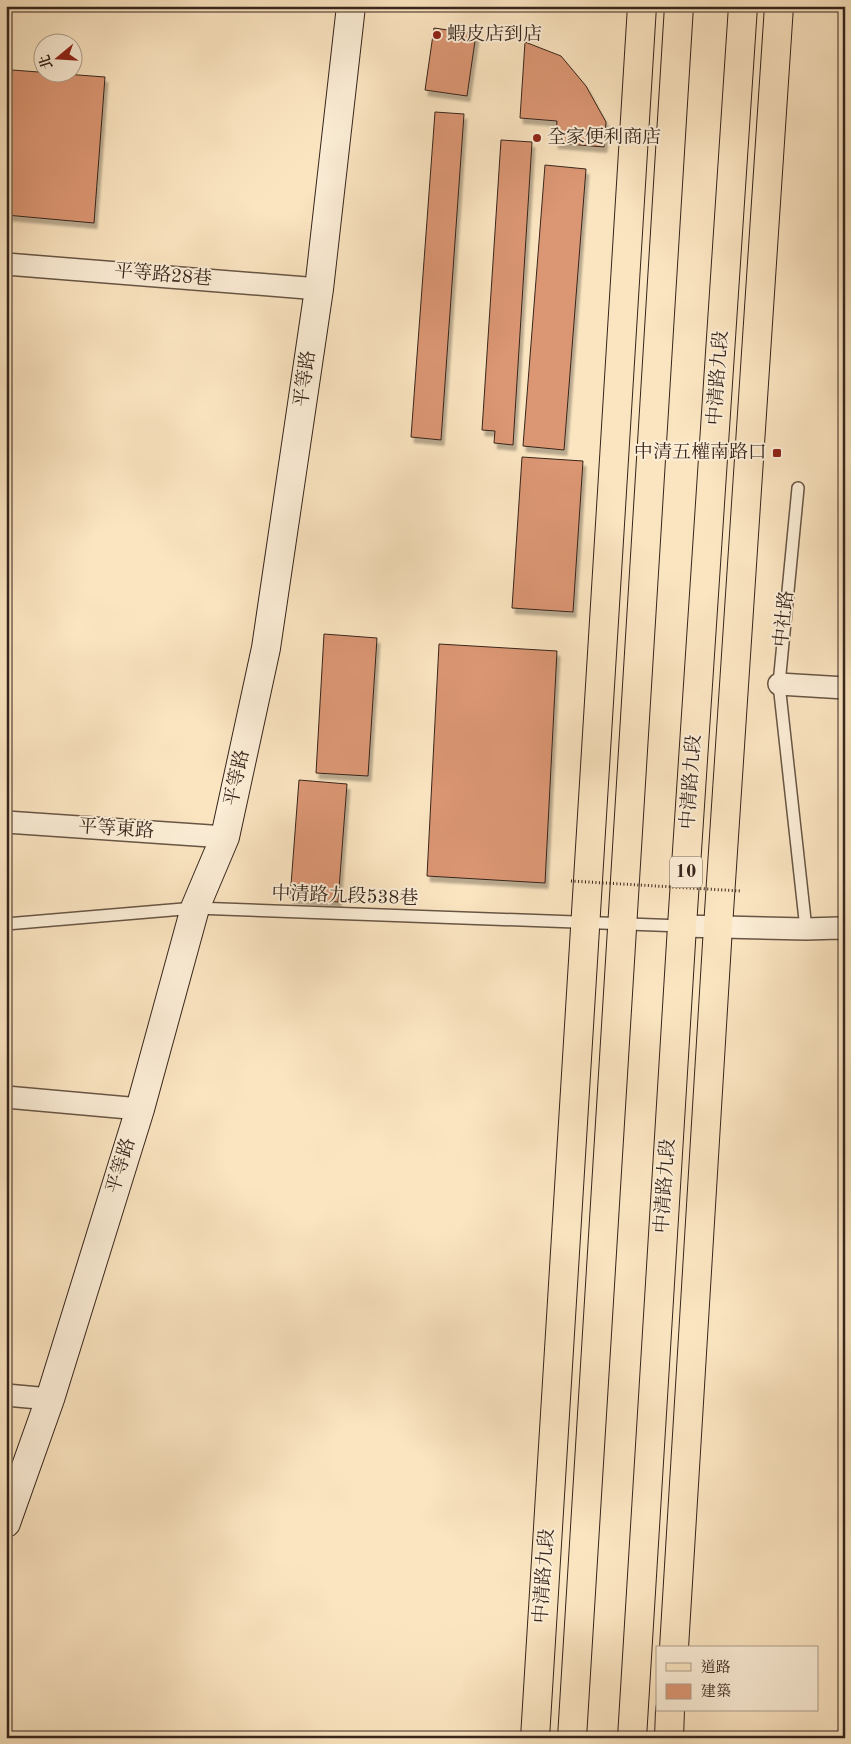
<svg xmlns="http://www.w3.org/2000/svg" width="851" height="1744" font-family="'Old Standard TT','Noto Serif TC',serif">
  <defs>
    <filter id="shadow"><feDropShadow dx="3" dy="5.5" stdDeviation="1" flood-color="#0004"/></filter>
  </defs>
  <rect width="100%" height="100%" fill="#fbe5c1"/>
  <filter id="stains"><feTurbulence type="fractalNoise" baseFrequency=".004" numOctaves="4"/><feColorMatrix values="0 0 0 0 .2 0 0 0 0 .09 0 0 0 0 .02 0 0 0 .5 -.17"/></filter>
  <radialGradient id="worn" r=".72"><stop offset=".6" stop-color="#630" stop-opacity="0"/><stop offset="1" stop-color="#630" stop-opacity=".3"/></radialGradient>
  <g fill="#db9673" stroke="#37251c" filter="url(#shadow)">
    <polygon points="434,28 476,34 467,96 425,90"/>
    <polygon points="525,42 561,56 586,86 606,122 604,147 555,143 557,121 520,118"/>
    <polygon points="12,70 105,77 94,223 6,215 6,137"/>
    <polygon points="435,112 464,114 441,440 411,437"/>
    <polygon points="501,140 532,142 513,445 494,443 495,431 482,430"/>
    <polygon points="545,165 586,169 564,450 523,446"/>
    <polygon points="522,457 583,461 573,612 512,608"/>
    <polygon points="324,634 377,638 368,776 316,773"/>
    <polygon points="439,644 557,651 545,883 427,876"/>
    <polygon points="299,780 347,784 338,902 290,898"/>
  </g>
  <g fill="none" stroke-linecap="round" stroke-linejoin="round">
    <defs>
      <g id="lane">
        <polyline points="798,488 779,684 806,929"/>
        <polyline points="6,924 195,908 682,926"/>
      </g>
      <g id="street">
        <polyline points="6,264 319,289"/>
        <polyline points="779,684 845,688"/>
        <polyline points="6,822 225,837"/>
        <polyline points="682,926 806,929 839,928 845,930"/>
        <polyline points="6,1097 140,1109"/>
        <polyline points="6,1395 50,1399"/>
      </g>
      <polyline id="secondary" points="6,1523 50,1399 140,1109 195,908 225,837 266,648 319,289 351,6"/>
      <g id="primary">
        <polyline points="674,1648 718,927 779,6"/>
        <polyline points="535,1738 642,6"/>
        <polyline points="572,1738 679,6"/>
        <polyline points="632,1738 682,926 743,6"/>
        <polyline points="669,1738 670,1710"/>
      </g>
    </defs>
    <use href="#lane" stroke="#685545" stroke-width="14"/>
    <use href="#street" stroke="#685545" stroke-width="24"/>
    <use href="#secondary" stroke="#37251c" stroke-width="30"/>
    <use href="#primary" stroke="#37251c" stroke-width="30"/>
    <use href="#lane" stroke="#fceed7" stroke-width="11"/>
    <use href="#street" stroke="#fceed7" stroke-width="21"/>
    <use href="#secondary" stroke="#fceed7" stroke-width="28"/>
    <use href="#primary" stroke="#fbe5c1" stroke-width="28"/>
    <polyline stroke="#37251c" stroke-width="3" stroke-dasharray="1 2.5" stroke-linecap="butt" points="571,881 741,891"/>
  </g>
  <g fill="#8f2418" stroke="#fceed7" stroke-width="2">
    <circle cx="437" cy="35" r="5"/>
    <circle cx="537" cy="138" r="5"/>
    <rect x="772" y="448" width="10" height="10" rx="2.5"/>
  </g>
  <g text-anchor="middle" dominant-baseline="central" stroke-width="4" stroke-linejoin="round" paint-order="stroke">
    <rect fill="#fceed7" stroke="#726154" stroke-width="1" x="670" y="856.5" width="32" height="31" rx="4"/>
    <g font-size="18" font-weight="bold" fill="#37251c">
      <text x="686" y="872">10</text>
    </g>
    <g font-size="19" fill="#37251c" stroke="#fceed7" text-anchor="start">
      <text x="447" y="35">蝦皮店到店</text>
      <text x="547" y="138">全家便利商店</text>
      <text x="767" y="453" text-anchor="end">中清五權南路口</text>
    </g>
    <g font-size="19" fill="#37251c" stroke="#fceed7">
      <text transform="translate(163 276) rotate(5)">平等路28巷</text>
      <text transform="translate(719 378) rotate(-86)">中清路九段</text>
      <text transform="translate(306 379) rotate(-82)">平等路</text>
      <text transform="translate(785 619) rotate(-84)">中社路</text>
      <text transform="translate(238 778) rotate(-78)">平等路</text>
      <text transform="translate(692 782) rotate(-86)">中清路九段</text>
      <text transform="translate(116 830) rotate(4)">平等東路</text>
      <text transform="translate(345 897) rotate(2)">中清路九段538巷</text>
      <text transform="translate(122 1166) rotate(-73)">平等路</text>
      <text transform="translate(666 1186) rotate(-86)">中清路九段</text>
      <text transform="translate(545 1576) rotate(-86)">中清路九段</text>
    </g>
  </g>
  <rect width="851" height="1744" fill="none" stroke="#fbe5c1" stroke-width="25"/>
  <rect x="8" y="8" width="836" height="1729" fill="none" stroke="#37251c" stroke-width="2.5"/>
  <rect x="12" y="12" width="826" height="1719" fill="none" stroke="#37251c"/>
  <rect x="656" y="1646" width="162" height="65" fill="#fceed7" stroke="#ad9e8c"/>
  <rect x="666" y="1663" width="25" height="8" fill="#fbe5c1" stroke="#ad9e8c"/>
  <text x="701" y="1672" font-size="15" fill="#37251c">道路</text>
  <rect x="666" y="1684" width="25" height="15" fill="#db9673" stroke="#ad9e8c"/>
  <text x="701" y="1696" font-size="15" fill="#37251c">建築</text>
  <g transform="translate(58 58) rotate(252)"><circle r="24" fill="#fceed7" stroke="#ad9e8c"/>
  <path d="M0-4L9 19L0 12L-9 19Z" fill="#8f2418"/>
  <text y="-8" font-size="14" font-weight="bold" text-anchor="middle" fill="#37251c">北</text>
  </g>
  <rect width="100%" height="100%" filter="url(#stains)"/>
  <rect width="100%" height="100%" fill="url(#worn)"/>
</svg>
